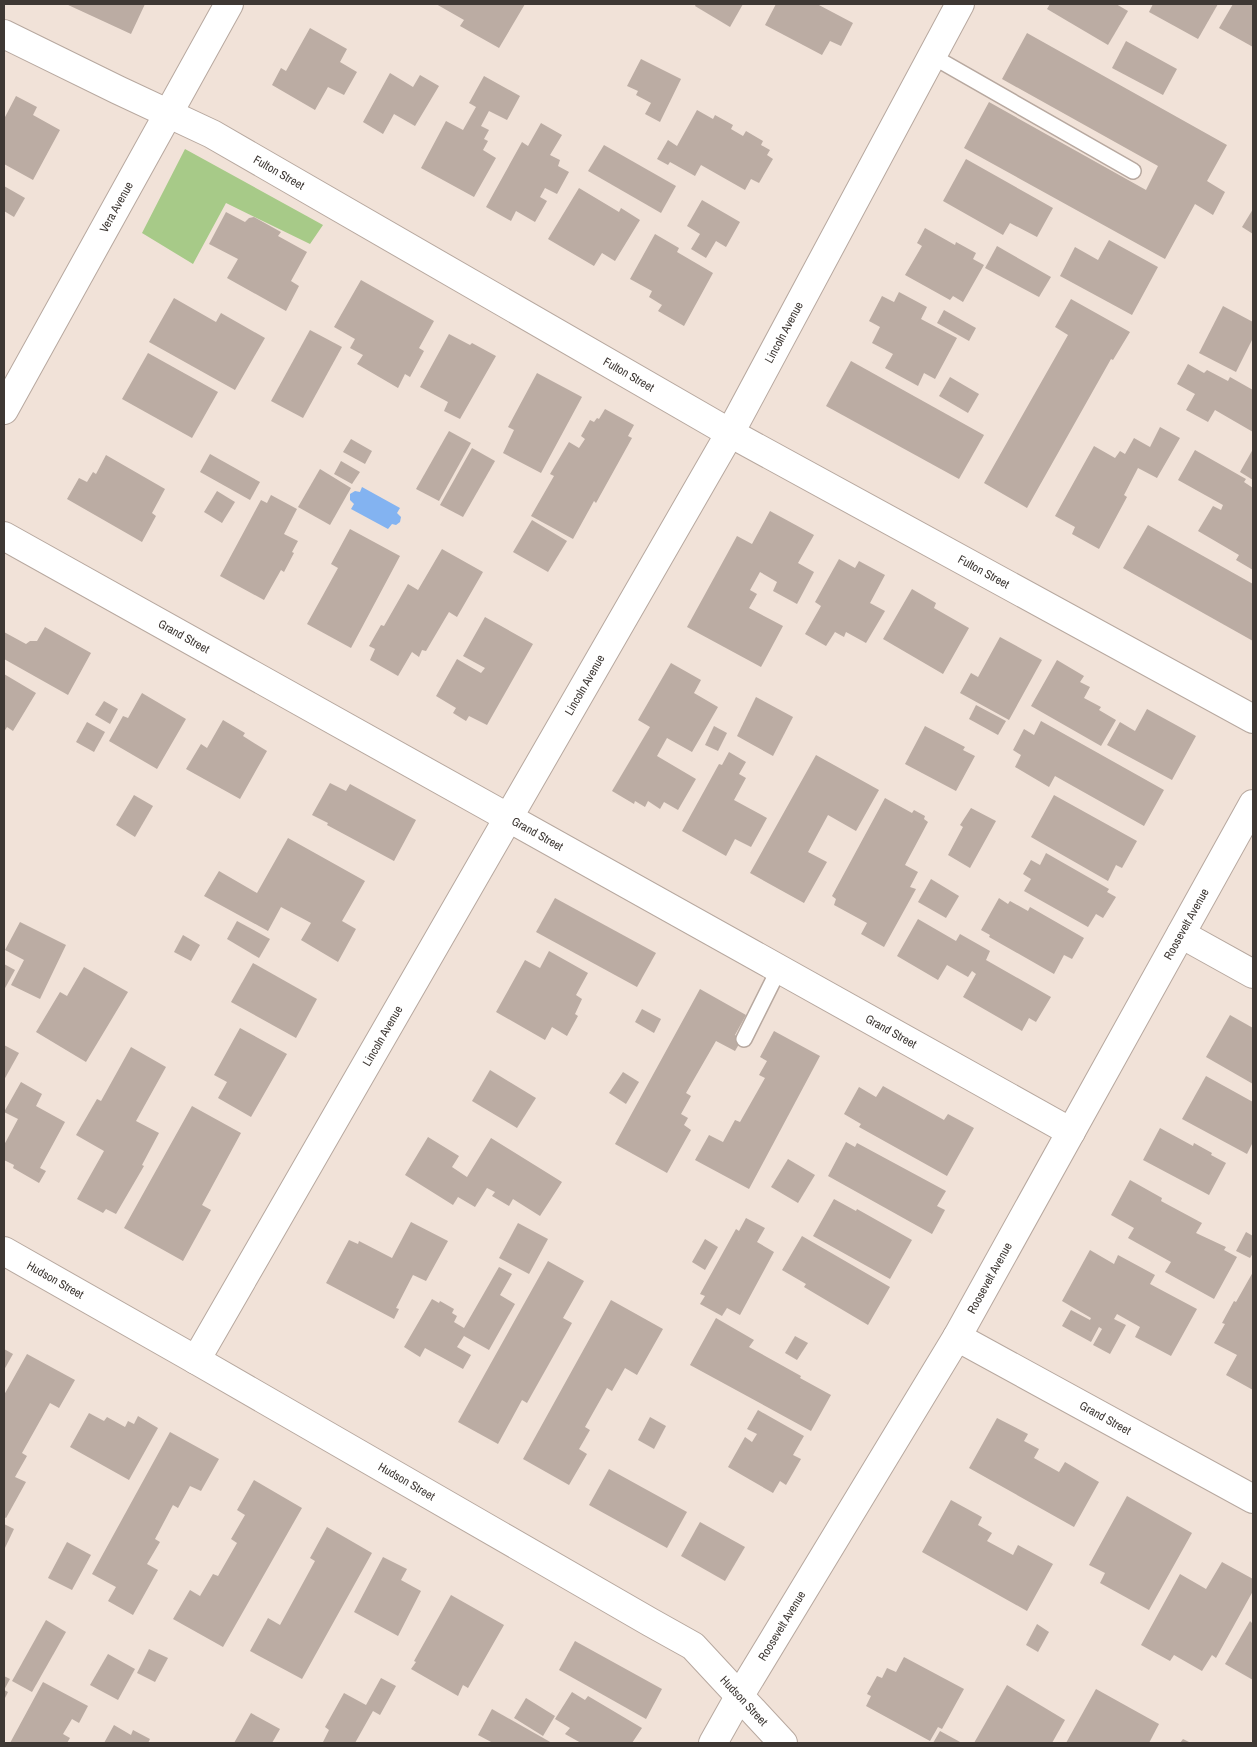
<svg xmlns="http://www.w3.org/2000/svg" width="1257" height="1747" font-family="'Archivo Narrow',sans-serif">
  <rect width="100%" height="100%" fill="#f1e2d8"/>
  <polygon fill="#a7ca88" points="185,149 323,225 310,244 226,203 193,264 142,233"/>
  <polygon fill="#83b3f1" points="362,487 400,508 397,513 401,517 400,522 396,525 392,524 388,529 351,509 354,504 350,500 350,494 355,491 360,492"/>
  <g fill="#bbaca3">
    <polygon points="66,4 145,4 131,34"/>
    <polygon points="436,4 525,4 499,48 460,26 464,20"/>
    <polygon points="696,4 743,4 730,27 695,6"/>
    <polygon points="776,4 817,4 853,23 841,46 830,41 822,55 765,25"/>
    <polygon points="1050,4 1116,4 1128,11 1108,45 1047,9"/>
    <polygon points="1153,4 1218,4 1198,39 1149,12"/>
    <polygon points="1233,4 1253,4 1253,47 1219,28"/>
    <polygon points="310,28 347,49 340,62 357,72 344,95 328,87 315,110 272,85 281,68 286,71"/>
    <polygon points="1027,33 1227,145 1207,181 1225,192 1213,215 1195,204 1165,259 964,148 989,102 1146,190 1158,166 1002,79"/>
    <polygon points="1126,41 1177,69 1163,95 1112,68"/>
    <polygon points="641,59 681,79 660,122 645,114 651,103 636,95 638,91 627,86"/>
    <polygon points="390,73 413,87 420,75 439,86 415,126 394,114 383,134 363,122"/>
    <polygon points="484,76 520,96 507,120 489,111 481,126 489,130 484,139 488,141 483,150 496,158 474,197 421,168 446,121 463,130 476,107 469,103"/>
    <polygon points="16,96 37,107 33,115 60,130 33,180 4,164 4,119"/>
    <polygon points="697,110 713,119 715,115 733,125 731,129 743,136 746,131 763,141 761,145 770,150 767,155 773,159 759,183 751,179 745,190 701,165 695,176 670,162 668,165 657,159 668,140 677,146"/>
    <polygon points="541,123 562,135 550,155 560,160 558,166 569,172 557,194 545,188 540,197 547,201 535,222 516,211 511,221 486,207 522,142 528,146"/>
    <polygon points="604,145 676,186 661,213 588,171"/>
    <polygon points="966,159 1053,208 1037,237 1010,223 1003,235 943,201"/>
    <polygon points="4,186 25,198 14,217 4,211"/>
    <polygon points="579,188 619,212 621,208 640,220 615,261 602,253 594,266 548,239"/>
    <polygon points="702,200 740,222 726,247 716,241 706,258 691,249 700,234 687,226"/>
    <polygon points="1253,209 1253,234 1242,227"/>
    <polygon points="226,212 245,222 249,218 254,217 281,232 278,236 307,252 291,281 299,286 286,311 227,278 238,259 209,244"/>
    <polygon points="925,228 955,245 956,242 976,253 973,259 984,265 963,302 953,296 950,300 905,275 922,246 917,243"/>
    <polygon points="655,234 679,248 677,252 713,273 684,326 658,311 662,305 649,297 652,291 630,279"/>
    <polygon points="1109,240 1158,267 1132,315 1060,276 1075,247 1098,260"/>
    <polygon points="997,246 1051,277 1039,297 985,268"/>
    <polygon points="361,280 434,321 419,348 424,351 410,377 405,374 398,388 357,364 363,355 350,348 355,339 334,327"/>
    <polygon points="899,292 927,307 921,319 957,338 935,379 924,373 918,386 885,368 893,354 872,343 880,327 869,321 882,296 894,302"/>
    <polygon points="174,298 216,322 221,313 265,338 235,390 149,342"/>
    <polygon points="1071,299 1130,332 1113,360 1111,359 1027,508 984,483 1068,335 1055,327"/>
    <polygon points="1223,306 1253,322 1253,338 1236,372 1199,353"/>
    <polygon points="944,310 976,328 969,341 937,323"/>
    <polygon points="310,330 342,347 303,418 271,401"/>
    <polygon points="449,334 470,345 472,343 496,356 460,419 444,411 448,402 420,387"/>
    <polygon points="148,353 218,392 192,438 122,399"/>
    <polygon points="851,361 984,435 959,479 826,406"/>
    <polygon points="1188,364 1204,373 1207,370 1228,381 1230,377 1253,390 1253,432 1215,410 1208,422 1186,410 1195,394 1177,384"/>
    <polygon points="537,373 582,397 541,473 503,453 514,430 508,427"/>
    <polygon points="950,377 979,394 968,413 939,396"/>
    <polygon points="605,409 634,425 628,436 632,438 596,503 594,501 573,539 531,516 554,476 550,474 569,442 579,448 585,439 581,436 590,420 594,422 597,418 599,419"/>
    <polygon points="1160,427 1180,438 1157,478 1138,468 1124,495 1127,497 1099,549 1072,534 1075,527 1055,516 1094,446 1115,458 1120,451 1125,454 1134,438 1150,447"/>
    <polygon points="449,431 471,443 439,501 416,489"/>
    <polygon points="351,439 372,451 365,464 343,452"/>
    <polygon points="472,448 495,461 463,517 440,505"/>
    <polygon points="1253,449 1253,480 1240,472"/>
    <polygon points="1195,450 1246,479 1244,482 1253,488 1253,503 1252,506 1253,507 1253,570 1236,560 1239,555 1198,531 1213,506 1221,510 1223,505 1178,480"/>
    <polygon points="210,454 260,482 250,500 200,472"/>
    <polygon points="106,455 165,489 152,513 156,516 142,542 67,499 79,478 87,482 93,472 96,474"/>
    <polygon points="341,461 360,472 352,484 334,474"/>
    <polygon points="320,469 351,488 330,525 298,507"/>
    <polygon points="217,491 235,502 222,523 204,512"/>
    <polygon points="271,495 297,509 284,534 298,541 292,552 294,553 284,572 281,570 264,600 220,576 261,500 267,503"/>
    <polygon points="770,511 814,535 798,563 814,572 797,604 773,591 777,582 760,572 750,590 757,594 749,608 783,626 761,667 687,627 737,536 752,544"/>
    <polygon points="532,520 567,541 548,572 513,552"/>
    <polygon points="1148,525 1253,584 1253,641 1123,568"/>
    <polygon points="350,529 400,556 351,648 307,624 338,568 331,564"/>
    <polygon points="442,549 483,572 457,617 449,612 426,651 422,650 419,657 412,652 398,676 370,660 375,649 369,646 381,625 384,626 408,584 418,590"/>
    <polygon points="839,559 855,568 859,561 885,575 870,603 885,611 866,643 846,632 844,637 835,632 826,646 805,634 821,606 815,602"/>
    <polygon points="912,589 936,603 934,608 969,628 943,674 883,639"/>
    <polygon points="485,617 533,644 487,725 469,716 466,721 453,713 456,708 436,696 457,659 481,673 485,668 463,656"/>
    <polygon points="45,627 91,653 68,695 4,659 4,632 26,644 30,641 37,641"/>
    <polygon points="1000,637 1042,660 1009,720 960,693 971,673 978,677"/>
    <polygon points="1057,660 1084,676 1080,682 1090,687 1084,698 1101,707 1099,710 1116,720 1101,746 1031,706"/>
    <polygon points="671,663 701,680 694,693 718,707 692,752 667,738 657,756 696,779 678,810 664,802 660,809 648,801 645,807 635,801 634,804 612,791 650,727 638,720"/>
    <polygon points="4,674 36,693 13,731 7,727 4,732"/>
    <polygon points="142,693 186,719 157,769 109,741 123,716 128,718"/>
    <polygon points="756,697 793,717 773,756 737,736"/>
    <polygon points="104,701 118,709 110,724 95,715"/>
    <polygon points="976,705 1006,721 998,735 969,719"/>
    <polygon points="1147,709 1196,736 1172,780 1107,745 1120,722 1135,731"/>
    <polygon points="223,720 245,733 243,736 267,751 240,799 186,769 201,744 207,748"/>
    <polygon points="1041,721 1164,790 1144,826 1055,776 1049,787 1015,767 1021,755 1013,750 1024,729 1034,735"/>
    <polygon points="87,722 105,732 94,752 76,742"/>
    <polygon points="714,726 727,733 718,751 705,745"/>
    <polygon points="925,726 965,747 963,750 975,756 956,791 905,764"/>
    <polygon points="729,752 746,762 739,774 746,778 734,800 767,818 751,847 735,839 726,856 682,831 719,764 722,765"/>
    <polygon points="816,755 879,790 856,831 828,815 808,852 827,862 804,903 750,873"/>
    <polygon points="330,783 346,791 350,784 416,820 394,861 327,825 328,823 312,815"/>
    <polygon points="134,795 153,806 135,837 116,825"/>
    <polygon points="1054,795 1137,841 1122,868 1116,865 1108,881 1031,837"/>
    <polygon points="885,798 912,813 914,810 925,816 924,819 928,822 905,865 918,872 910,887 916,889 884,947 861,934 867,923 834,905 836,899 832,896"/>
    <polygon points="971,808 996,821 970,868 948,855 963,827 960,825"/>
    <polygon points="288,838 365,881 342,921 356,929 338,962 301,940 311,923 281,907 268,931 204,896 219,871 257,893"/>
    <polygon points="1046,853 1109,889 1107,892 1116,897 1103,918 1096,914 1088,927 1024,891 1031,879 1023,874 1031,860 1040,865"/>
    <polygon points="931,879 959,896 946,918 918,902"/>
    <polygon points="555,898 656,953 637,987 536,932"/>
    <polygon points="999,898 1008,904 1010,901 1028,911 1030,907 1084,938 1072,959 1064,955 1054,974 989,937 990,935 981,930"/>
    <polygon points="918,919 956,941 960,934 990,951 986,960 1051,997 1036,1022 1029,1018 1022,1031 963,997 976,974 972,971 968,977 947,965 938,980 897,956"/>
    <polygon points="237,921 270,939 259,958 227,939"/>
    <polygon points="20,922 66,945 40,999 11,985 24,960 5,950"/>
    <polygon points="183,935 200,945 191,961 174,952"/>
    <polygon points="549,951 588,973 576,995 582,999 575,1014 578,1016 567,1036 552,1027 545,1040 496,1012 525,960 540,968"/>
    <polygon points="253,963 317,999 296,1038 231,1002"/>
    <polygon points="4,964 15,970 4,990"/>
    <polygon points="84,967 128,992 86,1062 36,1032 60,992 67,996"/>
    <polygon points="700,989 746,1015 735,1035 742,1039 735,1051 716,1041 686,1093 691,1096 681,1114 688,1118 684,1125 691,1130 667,1173 615,1144"/>
    <polygon points="642,1009 661,1019 654,1033 635,1022"/>
    <polygon points="1230,1015 1253,1028 1253,1084 1206,1057"/>
    <polygon points="240,1028 287,1054 251,1117 218,1098 227,1082 214,1075"/>
    <polygon points="774,1031 820,1056 749,1189 695,1160 709,1135 723,1142 735,1120 740,1122 765,1078 759,1075 767,1061 760,1057"/>
    <polygon points="4,1045 19,1053 4,1080"/>
    <polygon points="131,1047 166,1067 136,1121 159,1133 142,1165 144,1166 116,1214 106,1209 103,1213 77,1199 104,1151 76,1135 97,1099 101,1101"/>
    <polygon points="490,1070 536,1098 517,1128 472,1101"/>
    <polygon points="623,1072 639,1082 626,1104 609,1093"/>
    <polygon points="1206,1076 1253,1102 1253,1142 1247,1154 1182,1119"/>
    <polygon points="21,1082 42,1094 36,1106 65,1122 40,1168 46,1171 39,1183 13,1168 14,1165 4,1160 4,1145 18,1119 4,1112"/>
    <polygon points="883,1086 944,1120 948,1114 974,1128 947,1176 859,1127 861,1124 844,1114 859,1087 876,1097"/>
    <polygon points="192,1106 241,1133 202,1205 211,1210 183,1261 124,1228"/>
    <polygon points="1160,1128 1193,1146 1194,1143 1212,1153 1211,1155 1226,1163 1209,1195 1143,1160"/>
    <polygon points="428,1137 459,1156 452,1167 467,1177 491,1138 562,1182 540,1216 513,1199 509,1206 492,1196 495,1192 487,1188 475,1207 458,1197 453,1205 405,1175"/>
    <polygon points="846,1142 855,1147 857,1143 946,1191 937,1206 945,1210 932,1234 828,1176"/>
    <polygon points="788,1159 815,1175 798,1203 771,1187"/>
    <polygon points="1130,1180 1162,1198 1161,1201 1202,1223 1196,1233 1226,1247 1224,1250 1237,1257 1214,1299 1165,1272 1171,1262 1128,1238 1134,1228 1111,1215"/>
    <polygon points="834,1199 856,1211 857,1209 912,1240 890,1279 813,1236"/>
    <polygon points="746,1218 765,1228 757,1242 774,1252 740,1315 727,1308 722,1316 700,1304 705,1296 700,1294 736,1229 739,1231"/>
    <polygon points="411,1222 448,1241 426,1281 413,1275 396,1308 399,1309 394,1319 326,1283 349,1240 358,1244 359,1241 392,1258"/>
    <polygon points="518,1223 548,1239 529,1274 499,1258"/>
    <polygon points="1246,1232 1253,1236 1253,1253 1250,1258 1236,1251"/>
    <polygon points="802,1236 890,1287 868,1325 804,1287 806,1284 782,1270"/>
    <polygon points="705,1239 718,1247 705,1270 692,1262"/>
    <polygon points="1090,1250 1114,1264 1118,1255 1155,1275 1150,1284 1197,1309 1171,1356 1135,1337 1140,1327 1117,1314 1114,1319 1126,1325 1110,1354 1093,1345 1102,1329 1099,1327 1091,1342 1062,1326 1071,1310 1090,1320 1091,1318 1062,1301"/>
    <polygon points="548,1261 584,1281 563,1318 572,1323 527,1403 522,1400 498,1444 458,1422"/>
    <polygon points="499,1267 512,1274 500,1295 515,1304 489,1350 464,1336 457,1347 471,1355 463,1369 425,1348 420,1357 404,1347 432,1299 439,1303 440,1301 454,1309 452,1313 457,1316 454,1322 464,1328"/>
    <polygon points="1253,1272 1253,1390 1226,1375 1237,1355 1214,1343 1225,1324 1222,1323 1234,1301 1236,1302"/>
    <polygon points="611,1300 663,1329 637,1375 625,1368 612,1391 607,1388 585,1427 590,1430 579,1449 587,1454 569,1485 523,1459"/>
    <polygon points="716,1318 754,1340 749,1347 801,1376 800,1378 831,1395 811,1431 690,1365"/>
    <polygon points="795,1336 808,1343 797,1360 785,1353"/>
    <polygon points="4,1349 13,1354 4,1370"/>
    <polygon points="27,1354 75,1380 59,1408 50,1403 22,1453 27,1456 15,1477 26,1482 6,1518 4,1517 4,1395"/>
    <polygon points="758,1410 804,1436 793,1455 801,1459 786,1485 780,1481 773,1493 728,1467 745,1437 752,1442 757,1434 747,1429"/>
    <polygon points="89,1413 104,1421 107,1417 125,1427 128,1421 134,1424 138,1416 158,1428 129,1480 70,1447"/>
    <polygon points="650,1417 666,1426 654,1449 638,1440"/>
    <polygon points="997,1418 1028,1434 1024,1441 1039,1449 1034,1458 1059,1472 1065,1462 1099,1482 1074,1527 969,1468"/>
    <polygon points="170,1432 219,1459 201,1491 190,1486 178,1508 173,1505 155,1539 160,1542 147,1564 158,1570 133,1615 108,1601 116,1587 92,1574"/>
    <polygon points="609,1469 687,1512 667,1548 589,1505"/>
    <polygon points="254,1480 302,1508 223,1647 173,1619 190,1590 200,1596 213,1574 218,1576 237,1543 231,1539 245,1515 237,1510"/>
    <polygon points="1127,1496 1192,1533 1149,1610 1100,1583 1105,1573 1089,1565"/>
    <polygon points="951,1500 982,1517 978,1525 992,1533 987,1541 1013,1555 1018,1545 1053,1564 1027,1611 922,1552"/>
    <polygon points="700,1522 745,1547 725,1581 681,1556"/>
    <polygon points="4,1524 14,1529 4,1550"/>
    <polygon points="327,1527 372,1553 302,1679 250,1651 268,1618 280,1625 315,1561 310,1558"/>
    <polygon points="67,1542 91,1555 72,1590 48,1578"/>
    <polygon points="383,1557 407,1569 401,1580 421,1591 398,1636 354,1612"/>
    <polygon points="1222,1562 1253,1579 1253,1591 1216,1658 1212,1655 1202,1671 1174,1655 1170,1661 1141,1645 1180,1574 1206,1589"/>
    <polygon points="451,1595 504,1625 468,1688 463,1685 458,1696 411,1669 416,1662 414,1661"/>
    <polygon points="46,1620 66,1632 32,1692 12,1681"/>
    <polygon points="1250,1621 1253,1624 1253,1680 1225,1664"/>
    <polygon points="1037,1624 1049,1632 1038,1652 1026,1645"/>
    <polygon points="575,1641 662,1689 646,1719 559,1670"/>
    <polygon points="149,1649 168,1658 155,1682 137,1673"/>
    <polygon points="108,1654 135,1669 118,1700 90,1685"/>
    <polygon points="904,1657 964,1689 942,1729 938,1727 930,1741 866,1706 871,1696 867,1694 877,1676 882,1678 887,1668 896,1672"/>
    <polygon points="4,1676 10,1679 4,1690 8,1692 4,1700"/>
    <polygon points="381,1678 396,1686 380,1715 373,1711 355,1743 323,1742 329,1730 325,1727 344,1693 366,1705"/>
    <polygon points="43,1682 88,1706 79,1723 72,1719 63,1734 70,1738 67,1743 10,1743"/>
    <polygon points="1007,1685 1065,1720 1052,1743 974,1743"/>
    <polygon points="1096,1689 1159,1724 1149,1743 1066,1743"/>
    <polygon points="572,1692 585,1700 588,1696 642,1728 632,1743 581,1743 565,1734 570,1728 555,1719"/>
    <polygon points="526,1698 555,1716 543,1736 514,1718"/>
    <polygon points="492,1709 552,1743 493,1743 478,1735"/>
    <polygon points="251,1713 280,1729 272,1743 234,1743"/>
    <polygon points="114,1725 131,1735 133,1730 150,1739 148,1743 104,1743"/>
    <polygon points="940,1731 962,1743 933,1743"/>
    <polygon points="1183,1739 1191,1743 1180,1743"/>
  </g>
  <g fill="none" stroke-linecap="round" stroke-linejoin="round">
    <defs>
      <g id="service">
        <polyline points="932,56 1133,171"/>
        <polyline points="744,1039 779,969"/>
      </g>
      <g id="minor">
        <path id="s1" d="M4,34L118,90L212,134L730,433L1253,719"/>
        <path id="s2" d="M4,410L229,4"/>
        <path id="s3" d="M4,536L1071,1132"/>
        <polyline points="1181,934 1253,974"/>
        <path id="s4" d="M957,1337L1253,1499"/>
        <path id="s5" d="M196,1360L730,433L960,4"/>
      </g>
      <g id="tertiary">
        <path id="s6" d="M4,1251L196,1360L650,1622L693,1646L783,1743"/>
        <path id="s7" d="M713,1743L740,1695L957,1337L1253,804"/>
      </g>
    </defs>
    <use href="#service" stroke="#b7a89f" stroke-width="18"/>
    <use href="#minor" stroke="#b7a89f" stroke-width="30"/>
    <use href="#tertiary" stroke="#b7a89f" stroke-width="30"/>
    <use href="#service" stroke="#fff" stroke-width="15"/>
    <use href="#minor" stroke="#fff" stroke-width="28"/>
    <use href="#tertiary" stroke="#fff" stroke-width="28"/>
  </g>
  <g text-anchor="middle" dominant-baseline="central" stroke-width="4" stroke-linejoin="round" paint-order="stroke">
    <g font-size="12" fill="#3e3834" stroke="#fff">
      <text stroke="none"><textPath href="#s1" startOffset="308">Fulton Street</textPath></text>
      <text stroke="none"><textPath href="#s2" startOffset="232">Vera Avenue</textPath></text>
      <text stroke="none"><textPath href="#s5" startOffset="1184">Lincoln Avenue</textPath></text>
      <text stroke="none"><textPath href="#s1" startOffset="712">Fulton Street</textPath></text>
      <text stroke="none"><textPath href="#s1" startOffset="1118">Fulton Street</textPath></text>
      <text stroke="none"><textPath href="#s3" startOffset="206">Grand Street</textPath></text>
      <text stroke="none"><textPath href="#s5" startOffset="779">Lincoln Avenue</textPath></text>
      <text stroke="none"><textPath href="#s3" startOffset="611">Grand Street</textPath></text>
      <text stroke="none"><textPath href="#s7" startOffset="946">Roosevelt Avenue</textPath></text>
      <text stroke="none"><textPath href="#s3" startOffset="1016">Grand Street</textPath></text>
      <text stroke="none"><textPath href="#s5" startOffset="374">Lincoln Avenue</textPath></text>
      <text stroke="none"><textPath href="#s7" startOffset="541">Roosevelt Avenue</textPath></text>
      <text stroke="none"><textPath href="#s6" startOffset="59">Hudson Street</textPath></text>
      <text stroke="none"><textPath href="#s4" startOffset="169">Grand Street</textPath></text>
      <text stroke="none"><textPath href="#s6" startOffset="464">Hudson Street</textPath></text>
      <text stroke="none"><textPath href="#s7" startOffset="136">Roosevelt Avenue</textPath></text>
      <text stroke="none"><textPath href="#s6" startOffset="869">Hudson Street</textPath></text>
    </g>
  </g>
  <rect width="1257" height="1747" fill="none" stroke="#3e3834" stroke-width="10"/>
</svg>
